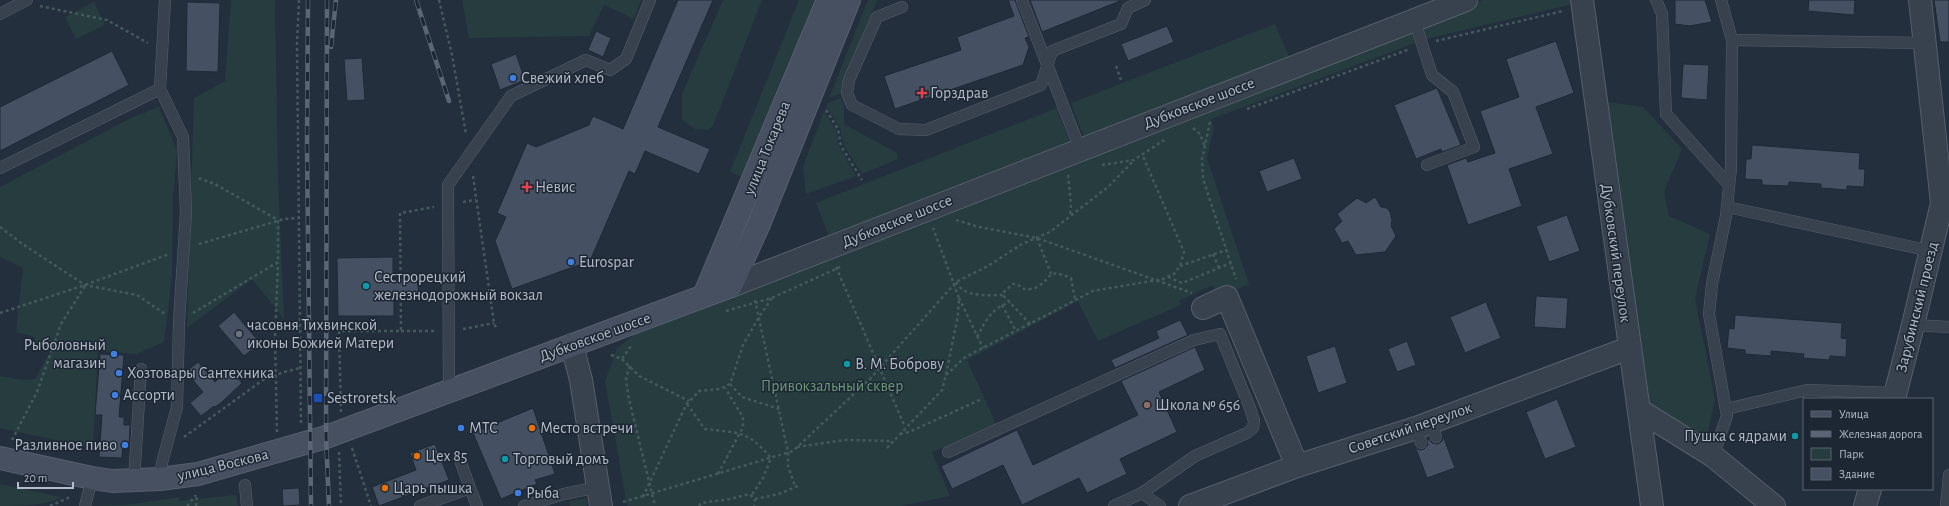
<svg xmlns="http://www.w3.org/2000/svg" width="1949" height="506" font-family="'Alegreya Sans',sans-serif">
  <rect width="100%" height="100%" fill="#242f3e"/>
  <g fill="#263c3f">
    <polygon points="231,0 275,0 278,177 284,319 252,279 187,328 194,98 225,81"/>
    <polygon points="462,0 641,0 634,19 604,5 589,36 469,38"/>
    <polygon points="723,0 762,0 713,126 708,130 695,129 682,120 682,94"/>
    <polygon points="799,0 821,0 748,179 730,172"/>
    <polygon points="868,0 877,0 844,81 842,93 829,98"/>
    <polygon points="1483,0 1577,0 1577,3 1426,39 1421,23"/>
    <polygon points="94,2 105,25 76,39 65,17"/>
    <polygon points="1275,24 1291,61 1085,141 1071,103"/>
    <polygon points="1412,26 1418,42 1211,119 1214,127 1207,158 1249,284 1218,298 1213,285 1179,301 1181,305 1098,341 1078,301 967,360 996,424 932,452 950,496 901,506 627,506 605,381 617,348 634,335 634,333"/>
    <polygon points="841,98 844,105 844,124 897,153 898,159 862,174 844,146 840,128 826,106 828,103"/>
    <polygon points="1607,102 1643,107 1682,149 1664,192 1669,216 1710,234 1695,299 1715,399 1708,432 1700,434 1648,402"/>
    <polygon points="159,107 177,151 173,198 172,278 164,342 136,354 98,351 93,448 0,428 0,376 23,380 35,379 52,349 34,347 35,337 16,332 23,268 0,257 0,187 129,119"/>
    <polygon points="1057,108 1071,145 830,239 816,203"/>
    <polygon points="824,111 836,130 839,146 856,176 806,194 803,167"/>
    <path d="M0,484L61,497C48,506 18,506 0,506Z"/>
    <polygon points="236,495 238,506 95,506 125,505 180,497 178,501"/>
    <polygon points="586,498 587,506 570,506 569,501"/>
  </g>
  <g fill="#455162" stroke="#1f2835">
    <polygon points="678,0 713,0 658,127 710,149 699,174 645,151 635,174 629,171 590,261 512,289 495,241 506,217 497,213 527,143 536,147 589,125 593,116 623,129"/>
    <polygon points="1008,0 1015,0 1029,37 1025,38 1029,47 1023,65 895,109 884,76 961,50 957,37 1014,16"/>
    <polygon points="1030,0 1120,0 1120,1 1042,32"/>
    <polygon points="1675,0 1705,0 1712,22 1689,26 1675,24"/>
    <polygon points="1809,0 1855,0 1854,15 1808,11"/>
    <polygon points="1934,0 1949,0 1949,42 1940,42"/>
    <polygon points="187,2 220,3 218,72 186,71"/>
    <polygon points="1167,26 1174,42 1128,61 1121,44"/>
    <polygon points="596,31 611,38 603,57 588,50"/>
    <polygon points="1556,41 1574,93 1536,107 1553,154 1509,169 1522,206 1468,225 1447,165 1466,158 1468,162 1495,153 1480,111 1519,97 1506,59"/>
    <polygon points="112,51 129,85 0,151 0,107"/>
    <polygon points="516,54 525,80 500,90 491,64"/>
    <polygon points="362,58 365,100 347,101 344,59"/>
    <polygon points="1683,64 1709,65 1707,100 1681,98"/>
    <polygon points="1437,88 1461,145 1442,152 1441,149 1416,159 1394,105"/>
    <polygon points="1752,145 1860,153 1859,169 1865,169 1864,187 1847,186 1847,190 1821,188 1821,184 1789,182 1788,186 1762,185 1762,180 1745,179 1746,159 1751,159"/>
    <polygon points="1294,158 1302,179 1267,192 1259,171"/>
    <polygon points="1375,197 1381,207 1387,208 1390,212 1392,220 1391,226 1396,236 1385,252 1356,255 1348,241 1342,243 1334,229 1342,221 1337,214 1357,198 1366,203"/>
    <polygon points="1567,215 1580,251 1549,262 1536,226"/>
    <polygon points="393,257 393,279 417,278 419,296 394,297 394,316 338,316 337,258"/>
    <polygon points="1536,296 1568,298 1566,329 1534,327"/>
    <polygon points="1486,302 1501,338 1465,353 1450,317"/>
    <polygon points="234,312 260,343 244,356 218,326"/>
    <polygon points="1735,315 1842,323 1841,338 1847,339 1846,357 1830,356 1829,360 1803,358 1804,354 1771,351 1771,356 1745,354 1745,350 1727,348 1729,328 1734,329"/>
    <polygon points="1180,320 1188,335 1115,368 1111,360 1159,338 1156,331"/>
    <polygon points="1407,341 1416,365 1397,372 1388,349"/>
    <polygon points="1335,346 1347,383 1318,393 1306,356"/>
    <polygon points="1195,347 1205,370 1159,392 1177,432 1120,459 1127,474 1087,493 1079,478 1022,505 1003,465 952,489 941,466 1017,430 1033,465 1138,415 1121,381"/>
    <polygon points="100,354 124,355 119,417 124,417 124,425 130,425 129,447 123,446 122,458 99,457 102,415 95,415"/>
    <polygon points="198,362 215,382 230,369 242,383 222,402 215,407 214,406 201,416 190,403 203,392 186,372"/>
    <polygon points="1557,399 1576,447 1545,459 1526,412"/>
    <polygon points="533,408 555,474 535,480 537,484 501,499 473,433"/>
    <polygon points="1443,436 1455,468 1427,478 1415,446 1419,450 1424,449 1428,445 1427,440 1429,439 1432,443 1438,444 1442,441"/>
    <polygon points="435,444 449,480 379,506 372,487 416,470 410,453"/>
    <polygon points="299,488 300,505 283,506 282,489"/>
  </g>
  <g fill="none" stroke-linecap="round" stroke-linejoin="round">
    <defs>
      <g id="service">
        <polyline points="1022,0 1080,149"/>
        <polyline points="1656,0 1662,14 1666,114 1729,185"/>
        <polyline points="902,7 877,17 849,80 847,93 852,105 899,129 926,130 1041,85 1052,51 1121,24 1128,8 1145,0"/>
        <polyline points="0,14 27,0"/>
        <polyline points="1414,19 1432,75 1453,92 1474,147 1427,165"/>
        <polyline points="1732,40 1924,43"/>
        <polyline points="0,168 160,89 165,0"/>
        <polyline points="1727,207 1931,251"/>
        <polyline points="1913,325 1949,327"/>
        <polyline points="449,391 448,185 511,96 586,60 610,70 626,59 650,0"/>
        <polyline points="1726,409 1807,390 1895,393"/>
        <polyline points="1431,423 1436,437"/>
        <polyline points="1416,428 1421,443"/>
        <polyline points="948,452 1194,340 1220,334 1250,408 1254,421 1253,428 1247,433 1195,456 1142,493"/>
        <polyline points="1713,456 1727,416 1709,314 1712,284 1726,216 1731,168 1732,40 1721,0"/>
        <polyline points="461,463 470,488"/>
        <polyline points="160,479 162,463 177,407 179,322 186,212 183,137 160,89"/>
        <polyline points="134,481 141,369"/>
        <polyline points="245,485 247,506"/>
        <polyline points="85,506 92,478"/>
        <polyline points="420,506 470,488 477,506"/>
        <polyline points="524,506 564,494 598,487"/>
        <polyline points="1114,506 1142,493 1160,506"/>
        <polyline points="1946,506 1949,475"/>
      </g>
      <g id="minor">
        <polyline points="1582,0 1652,506"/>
        <polyline points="731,286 1466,0"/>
        <polyline points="1203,308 1227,297 1297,466"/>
        <polyline points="1894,399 1913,325 1942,203 1920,0"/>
        <polyline points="1639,410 1713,456 1774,506"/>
        <polyline points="1190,506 1297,466 1416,428 1629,348"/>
        <polyline points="1865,506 1870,489"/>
      </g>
      <polyline id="tertiary" points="572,345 581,380 601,506"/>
      <g id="secondary">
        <polyline points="704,296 828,0"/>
        <polyline points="0,458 92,478 112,481 160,479 198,474 326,437 731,286 759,224 849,0"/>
      </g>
    </defs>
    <use href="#service" stroke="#565f6c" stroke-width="12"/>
    <use href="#minor" stroke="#565f6c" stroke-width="24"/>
    <use href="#tertiary" stroke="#565f6c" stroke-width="24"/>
    <use href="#secondary" stroke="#565f6c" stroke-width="24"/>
    <g stroke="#44595c" stroke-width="2.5" stroke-dasharray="3 3" stroke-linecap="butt">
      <polyline points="299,0 297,44 301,424"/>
      <polyline points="439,0 452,55 466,134"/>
      <polyline points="40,6 107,20 148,43"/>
      <polyline points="1436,41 1563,11"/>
      <polyline points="1116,66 1121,80"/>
      <polyline points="1247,109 1410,49"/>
      <polyline points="826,110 838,129 841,146 862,180"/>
      <polyline points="1210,122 1202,159 1203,179 1236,279"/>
      <polyline points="1193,128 1200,134 1205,147"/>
      <polyline points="1102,165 1134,160 1164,140"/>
      <polyline points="1068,175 1071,205 1070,216"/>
      <polyline points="473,176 494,323 497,330"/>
      <polyline points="463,202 476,200"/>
      <polyline points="956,220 979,227 1037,238 1192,293"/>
      <polyline points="0,227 24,245 85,285 137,295 165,314"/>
      <polyline points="1037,238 1051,274"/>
      <polyline points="199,244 284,219 299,218"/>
      <polyline points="1213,254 1219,268"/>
      <polyline points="1180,266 1226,250"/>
      <polyline points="836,267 905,427"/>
      <polyline points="1168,277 1182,283 1231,263"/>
      <path d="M956,282C964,298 988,295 1003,295"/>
      <polyline points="959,298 983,348"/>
      <polyline points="755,300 788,452 788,466 795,486"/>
      <polyline points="1002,305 1016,331"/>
      <polyline points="726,311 772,298 840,267"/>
      <polyline points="0,313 85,285 169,254"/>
      <polyline points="193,313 278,262 278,220 215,184 198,178"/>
      <path d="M1030,324L1003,295L1004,292L1013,284H1017L1024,289C1028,289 1034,289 1037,287C1055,276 1046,268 1071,278L1075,299"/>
      <polyline points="463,329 494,323"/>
      <polyline points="401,331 434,331"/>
      <path d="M977,337C986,320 991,309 1010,302"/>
      <polyline points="611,355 622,359 631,346"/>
      <polyline points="622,359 639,376 689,401"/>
      <polyline points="630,366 626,378 628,395 655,506"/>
      <polyline points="946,375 964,358 975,352 1093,291 1163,279 1174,274 1180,266 1184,252 1142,154"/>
      <polyline points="730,384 742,397 779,409"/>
      <path d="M687,404L705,429C739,433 747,430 771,458L763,478L751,496"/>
      <polyline points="341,412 339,331 401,331 400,213 434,207"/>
      <polyline points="277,432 275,338 278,263"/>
      <polyline points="900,434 909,432 982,399"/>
      <polyline points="184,437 263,380 284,372 300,368"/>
      <polyline points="12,440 37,392 61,324 85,286"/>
      <polyline points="797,447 845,440 892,441"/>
      <polyline points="352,448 371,506"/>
      <polyline points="887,448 942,390 946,375 958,315 959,298 933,228"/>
      <polyline points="339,452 341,506"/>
      <polyline points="718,474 743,427 743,417 725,388"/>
      <polyline points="643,497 686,405 699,391 720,389 730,384 743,345 759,317 772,298"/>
      <polyline points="755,499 779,494 800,485"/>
      <polyline points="623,502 793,451 870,379 956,282 988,266 1022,244 1050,232 1109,186 1134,160"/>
      <polyline points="50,506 72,496"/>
      <polyline points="187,506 196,495"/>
      <polyline points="196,506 197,495"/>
      <polyline points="699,506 701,503 730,499 749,494 755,499 754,506"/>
    </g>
    <use href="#service" stroke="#38414e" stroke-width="11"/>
    <use href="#minor" stroke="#38414e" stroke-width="22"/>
    <use href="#tertiary" stroke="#38414e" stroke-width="22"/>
    <use href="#secondary" stroke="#465061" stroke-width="22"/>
    <defs>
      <g id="rail">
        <polyline points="308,0 307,145 311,506"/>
        <polyline points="327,0 326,437 329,506"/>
        <polyline points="416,0 449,101"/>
        <polyline points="331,47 336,0"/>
      </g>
    </defs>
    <use href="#rail" stroke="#5a6575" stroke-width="4.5"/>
    <use href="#rail" stroke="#1d2633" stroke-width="3" stroke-dasharray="9" stroke-linecap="butt"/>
  </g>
  <g fill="#3f7fe0" stroke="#1d2633" stroke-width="1.5">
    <circle cx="513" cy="78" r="4"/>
    <circle cx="571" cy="262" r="4"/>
    <circle cx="114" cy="354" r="4"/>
    <circle cx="119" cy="373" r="4"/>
    <circle cx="115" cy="395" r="4"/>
    <circle cx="461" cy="428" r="4"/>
    <circle cx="125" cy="445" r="4"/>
    <circle cx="518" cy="493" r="4"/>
  </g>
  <g fill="#e0444e" stroke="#1d2633" stroke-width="1.5">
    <path d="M920 87h4v4h4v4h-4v4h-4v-4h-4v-4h4z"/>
    <path d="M525 181h4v4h4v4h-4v4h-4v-4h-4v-4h4z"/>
  </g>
  <g fill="#0f9aa8" stroke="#1d2633" stroke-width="1.5">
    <circle cx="366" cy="286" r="4"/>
    <circle cx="847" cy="364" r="4"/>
    <circle cx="1795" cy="436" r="4"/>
    <circle cx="505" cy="459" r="4"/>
  </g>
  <circle fill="#6b7280" stroke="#1d2633" stroke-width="1.5" cx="239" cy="334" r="4"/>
  <rect fill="#1a4fb4" stroke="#1d2633" stroke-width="1.5" x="313" y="393" width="10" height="10" rx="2"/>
  <circle fill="#8d6e63" stroke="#1d2633" stroke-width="1.5" cx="1147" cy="405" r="4"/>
  <g fill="#e8710a" stroke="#1d2633" stroke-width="1.5">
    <circle cx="532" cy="428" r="4"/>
    <circle cx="417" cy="456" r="4"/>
    <circle cx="385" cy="488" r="4"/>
  </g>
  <g text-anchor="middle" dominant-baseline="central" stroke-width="3" stroke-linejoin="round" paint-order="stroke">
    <g font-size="16" fill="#b4bcc9" stroke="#1d2633" text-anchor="start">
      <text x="521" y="78">Свежий хлеб</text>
      <text x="930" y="93">Горздрав</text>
      <text x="535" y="187">Невис</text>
      <text x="579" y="262">Eurospar</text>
      <text x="374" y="277">Сестрорецкий<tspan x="374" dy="18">железнодорожный вокзал</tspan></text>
      <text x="247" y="325">часовня Тихвинской<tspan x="247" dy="18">иконы Божией Матери</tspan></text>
      <text x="106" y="345" text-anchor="end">Рыболовный<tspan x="106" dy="18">магазин</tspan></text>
      <text x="855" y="364">В. М. Боброву</text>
      <text x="127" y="373">Хозтовары Сантехника</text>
      <text x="123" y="395">Ассорти</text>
      <text x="327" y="398">Sestroretsk</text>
      <text x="1155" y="405">Школа № 656</text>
      <text x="469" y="428">МТС</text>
      <text x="540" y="428">Место встречи</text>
      <text x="1787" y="436" text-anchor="end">Пушка с ядрами</text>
      <text x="117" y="445" text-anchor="end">Разливное пиво</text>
      <text x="425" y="456">Цех 85</text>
      <text x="513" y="459">Торговый домъ</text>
      <text x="393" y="488">Царь пышка</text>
      <text x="526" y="493">Рыба</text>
    </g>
    <g font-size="16" fill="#b4bcc9" stroke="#1d2633">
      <text transform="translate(1199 103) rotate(-21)">Дубковское шоссе</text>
      <text transform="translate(767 148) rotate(-68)">улица Токарева</text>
      <text transform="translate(897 221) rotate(-22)">Дубковское шоссе</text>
      <text transform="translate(1616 253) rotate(82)">Дубковский переулок</text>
      <text transform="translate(1917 307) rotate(-76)">Зарубинский проезд</text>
      <text transform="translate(595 337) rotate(-20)">Дубковское шоссе</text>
      <text transform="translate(1410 428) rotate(-19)">Советский переулок</text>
      <text transform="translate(223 465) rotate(-14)">улица Воскова</text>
    </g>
    <g font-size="16" fill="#6b9a76" stroke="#1d2633">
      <text x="832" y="386">Привокзальный сквер</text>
    </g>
  </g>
  <rect x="1803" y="398" width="130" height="92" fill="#1d2633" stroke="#59626f"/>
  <rect x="1811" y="411" width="20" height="6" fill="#465061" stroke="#59626f"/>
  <text x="1839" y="418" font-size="12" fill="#b4bcc9">Улица</text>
  <rect x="1811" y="431" width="20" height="6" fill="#5a6575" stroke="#59626f"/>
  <text x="1839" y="438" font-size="12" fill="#b4bcc9">Железная дорога</text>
  <rect x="1811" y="448" width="20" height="12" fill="#263c3f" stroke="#59626f"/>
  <text x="1839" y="458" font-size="12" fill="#b4bcc9">Парк</text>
  <rect x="1811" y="468" width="20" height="12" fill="#455162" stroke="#59626f"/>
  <text x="1839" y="478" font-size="12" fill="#b4bcc9">Здание</text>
  <path d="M18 482v6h55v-6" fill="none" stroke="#b4bcc9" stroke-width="2"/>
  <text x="24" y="482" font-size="12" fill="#b4bcc9" stroke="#1d2633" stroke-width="3" paint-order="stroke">20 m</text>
</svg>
